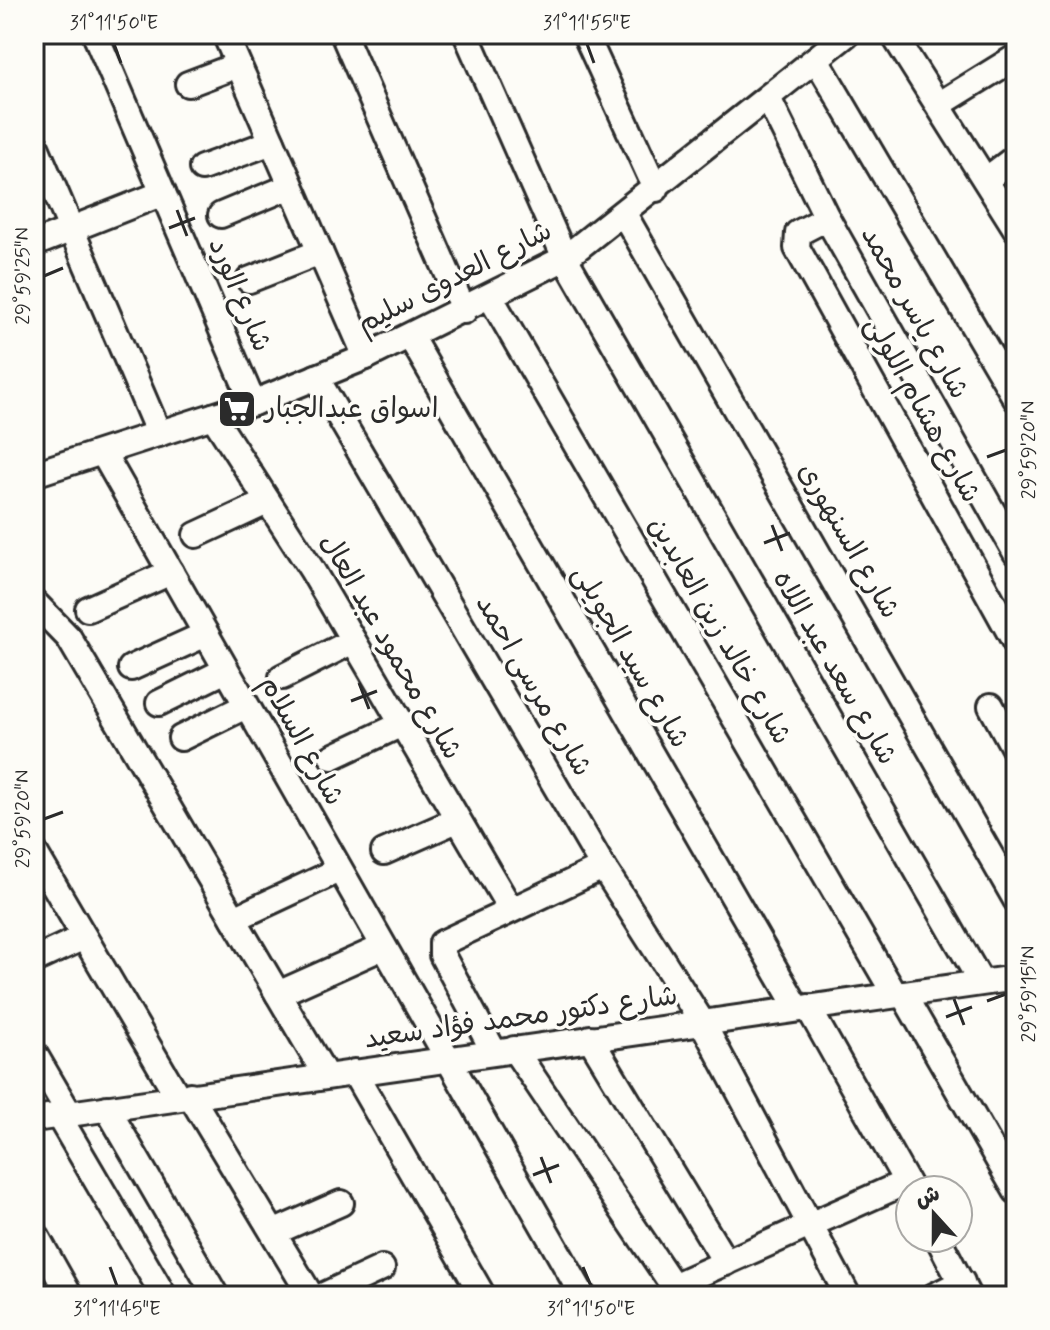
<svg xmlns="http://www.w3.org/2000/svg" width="1050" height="1330" font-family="Mynerve,'Playpen Sans Arabic',sans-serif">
  <rect width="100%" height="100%" fill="#fdfcf7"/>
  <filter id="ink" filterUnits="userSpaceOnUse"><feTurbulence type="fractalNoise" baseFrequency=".0125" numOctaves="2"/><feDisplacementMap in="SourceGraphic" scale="16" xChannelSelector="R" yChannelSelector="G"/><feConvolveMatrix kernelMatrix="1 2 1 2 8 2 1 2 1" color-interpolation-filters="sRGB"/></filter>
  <g filter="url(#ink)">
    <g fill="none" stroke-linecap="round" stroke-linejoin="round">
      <defs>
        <g id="street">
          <polyline points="95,34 253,403"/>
          <polyline points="225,34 366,357"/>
          <polyline points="343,34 464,311"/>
          <polyline points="466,34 565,258 981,982"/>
          <polyline points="585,34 656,189"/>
          <polyline points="893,34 1016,229"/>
          <polyline points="816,59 1016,399"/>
          <polyline points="188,84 238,65"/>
          <polyline points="768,98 827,218 1016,553"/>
          <polyline points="940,104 1016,57"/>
          <polyline points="34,142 159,434"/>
          <polyline points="202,168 272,142"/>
          <polyline points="987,179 1016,157"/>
          <polyline points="624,214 1016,900"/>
          <polyline points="221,215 291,186"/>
          <polyline points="827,218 798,233 797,248 1016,644"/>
          <polyline points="34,244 163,193"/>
          <polyline points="249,280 320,252"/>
          <polyline points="491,298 895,995"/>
          <polyline points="410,336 798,1009"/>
          <polyline points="316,377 603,867 702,1022 848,1296"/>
          <polyline points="213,416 312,570 511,910"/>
          <polyline points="103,453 583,1296"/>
          <polyline points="34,474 253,403 366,357 565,258 847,34"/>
          <polyline points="196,535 267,502"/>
          <polyline points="34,602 69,638 326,1076"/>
          <polyline points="88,609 171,572"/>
          <polyline points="131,668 206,634"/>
          <polyline points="282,677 353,641"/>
          <polyline points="159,703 226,670"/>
          <polyline points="991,706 1016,752"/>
          <polyline points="181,738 246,706"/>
          <polyline points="332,757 400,725"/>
          <polyline points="34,851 178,1097"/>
          <polyline points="384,852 457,820"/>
          <polyline points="234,919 339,870"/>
          <polyline points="34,960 84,937"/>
          <polyline points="278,994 383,947"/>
          <polyline points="903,994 1016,1191"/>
          <polyline points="808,1007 911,1190"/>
          <polyline points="590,1038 726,1263"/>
          <polyline points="514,1049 680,1296"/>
          <polyline points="494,1052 442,955 442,943 603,867"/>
          <polyline points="34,1053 69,1113"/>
          <polyline points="354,1072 483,1296"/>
          <polyline points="190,1095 311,1296"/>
          <polyline points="107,1108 216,1296"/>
          <polyline points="58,1115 164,1296"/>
          <polyline points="34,1119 1016,978"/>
          <polyline points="34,1232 70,1296"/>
          <polyline points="275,1232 341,1203"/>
          <polyline points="938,1238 968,1296"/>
          <polyline points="673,1286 906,1182"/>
          <polyline points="322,1296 382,1268"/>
          <polyline points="934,1296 962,1282"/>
        </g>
      </defs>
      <use href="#street" stroke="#2b2b2b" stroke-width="30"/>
      <use href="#street" stroke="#fdfcf7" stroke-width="24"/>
    </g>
  </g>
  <path fill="none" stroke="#2b2b2b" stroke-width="3" d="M114,44L121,63M587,44L594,63M177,210L187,236M169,228L195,218M44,276L63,268M987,457L1006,450M772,525L782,551M764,543L790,533M359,683L369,709M351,701L377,691M44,819L63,812M954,999L964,1025M987,1001L1006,994M946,1017L972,1007M541,1157L551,1183M533,1175L559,1165M110,1267L117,1286M583,1267L591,1286"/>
  <defs>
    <symbol id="supermarket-square" viewBox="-11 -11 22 22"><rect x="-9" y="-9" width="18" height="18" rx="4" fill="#2b2b2b" stroke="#fdfcf7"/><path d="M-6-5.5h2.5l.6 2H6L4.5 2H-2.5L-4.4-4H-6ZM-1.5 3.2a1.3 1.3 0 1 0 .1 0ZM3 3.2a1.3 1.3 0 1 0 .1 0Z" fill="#fff"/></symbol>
  </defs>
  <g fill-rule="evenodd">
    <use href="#supermarket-square" x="215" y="387" width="44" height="44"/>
  </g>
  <g text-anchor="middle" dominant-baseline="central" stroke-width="7" stroke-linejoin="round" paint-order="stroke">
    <g font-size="28" fill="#2b2b2b" stroke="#fdfcf7">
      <text transform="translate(455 278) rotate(-27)">شارع العدوى سليم</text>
      <text transform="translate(239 295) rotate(67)">شارع الورد</text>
      <text transform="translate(914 313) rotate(61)">شارع ياسر محمد</text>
      <text transform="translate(922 410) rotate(61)">شارع هشام اللولى</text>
      <text transform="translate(848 541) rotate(60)">شارع السنهورى</text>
      <text transform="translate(719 631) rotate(60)">شارع خالد زين العابدين</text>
      <text transform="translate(390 647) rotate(60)">شارع محمود عبد العال</text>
      <text transform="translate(630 657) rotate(60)">شارع سيد الجويلى</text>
      <text transform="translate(834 668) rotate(60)">شارع سعد عبد اللاه</text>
      <text transform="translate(533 686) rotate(60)">شارع مرسى احمد</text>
      <text transform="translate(301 741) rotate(61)">شارع السلام</text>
      <text transform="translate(521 1018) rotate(-8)">شارع دكتور محمد فؤاد سعيد</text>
    </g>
    <g font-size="28" fill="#2b2b2b" stroke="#fdfcf7" text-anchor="start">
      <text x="265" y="409">اسواق عبدالجبار</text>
    </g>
  </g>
  <rect width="1050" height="1330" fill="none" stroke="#fdfcf7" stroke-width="88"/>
  <g transform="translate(934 1214) rotate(339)"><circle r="38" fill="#fdfcf7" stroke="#a9a8a5" stroke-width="2"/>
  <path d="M0-6L14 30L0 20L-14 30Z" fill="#2b2b2b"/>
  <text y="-12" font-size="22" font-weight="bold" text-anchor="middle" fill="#2b2b2b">ش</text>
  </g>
  <rect x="44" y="44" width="962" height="1242" fill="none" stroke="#2b2b2b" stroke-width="3"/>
  <g font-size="20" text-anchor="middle" fill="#2b2b2b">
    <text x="114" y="29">31°11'50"E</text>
    <text x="587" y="29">31°11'55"E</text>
    <text transform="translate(22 276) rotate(-90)" y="7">29°59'25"N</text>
    <text transform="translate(1028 450) rotate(-90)" y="7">29°59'20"N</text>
    <text transform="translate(22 819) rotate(-90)" y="7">29°59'20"N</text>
    <text transform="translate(1028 994) rotate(-90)" y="7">29°59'15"N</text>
    <text x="117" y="1315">31°11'45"E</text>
    <text x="591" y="1315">31°11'50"E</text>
  </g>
</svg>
